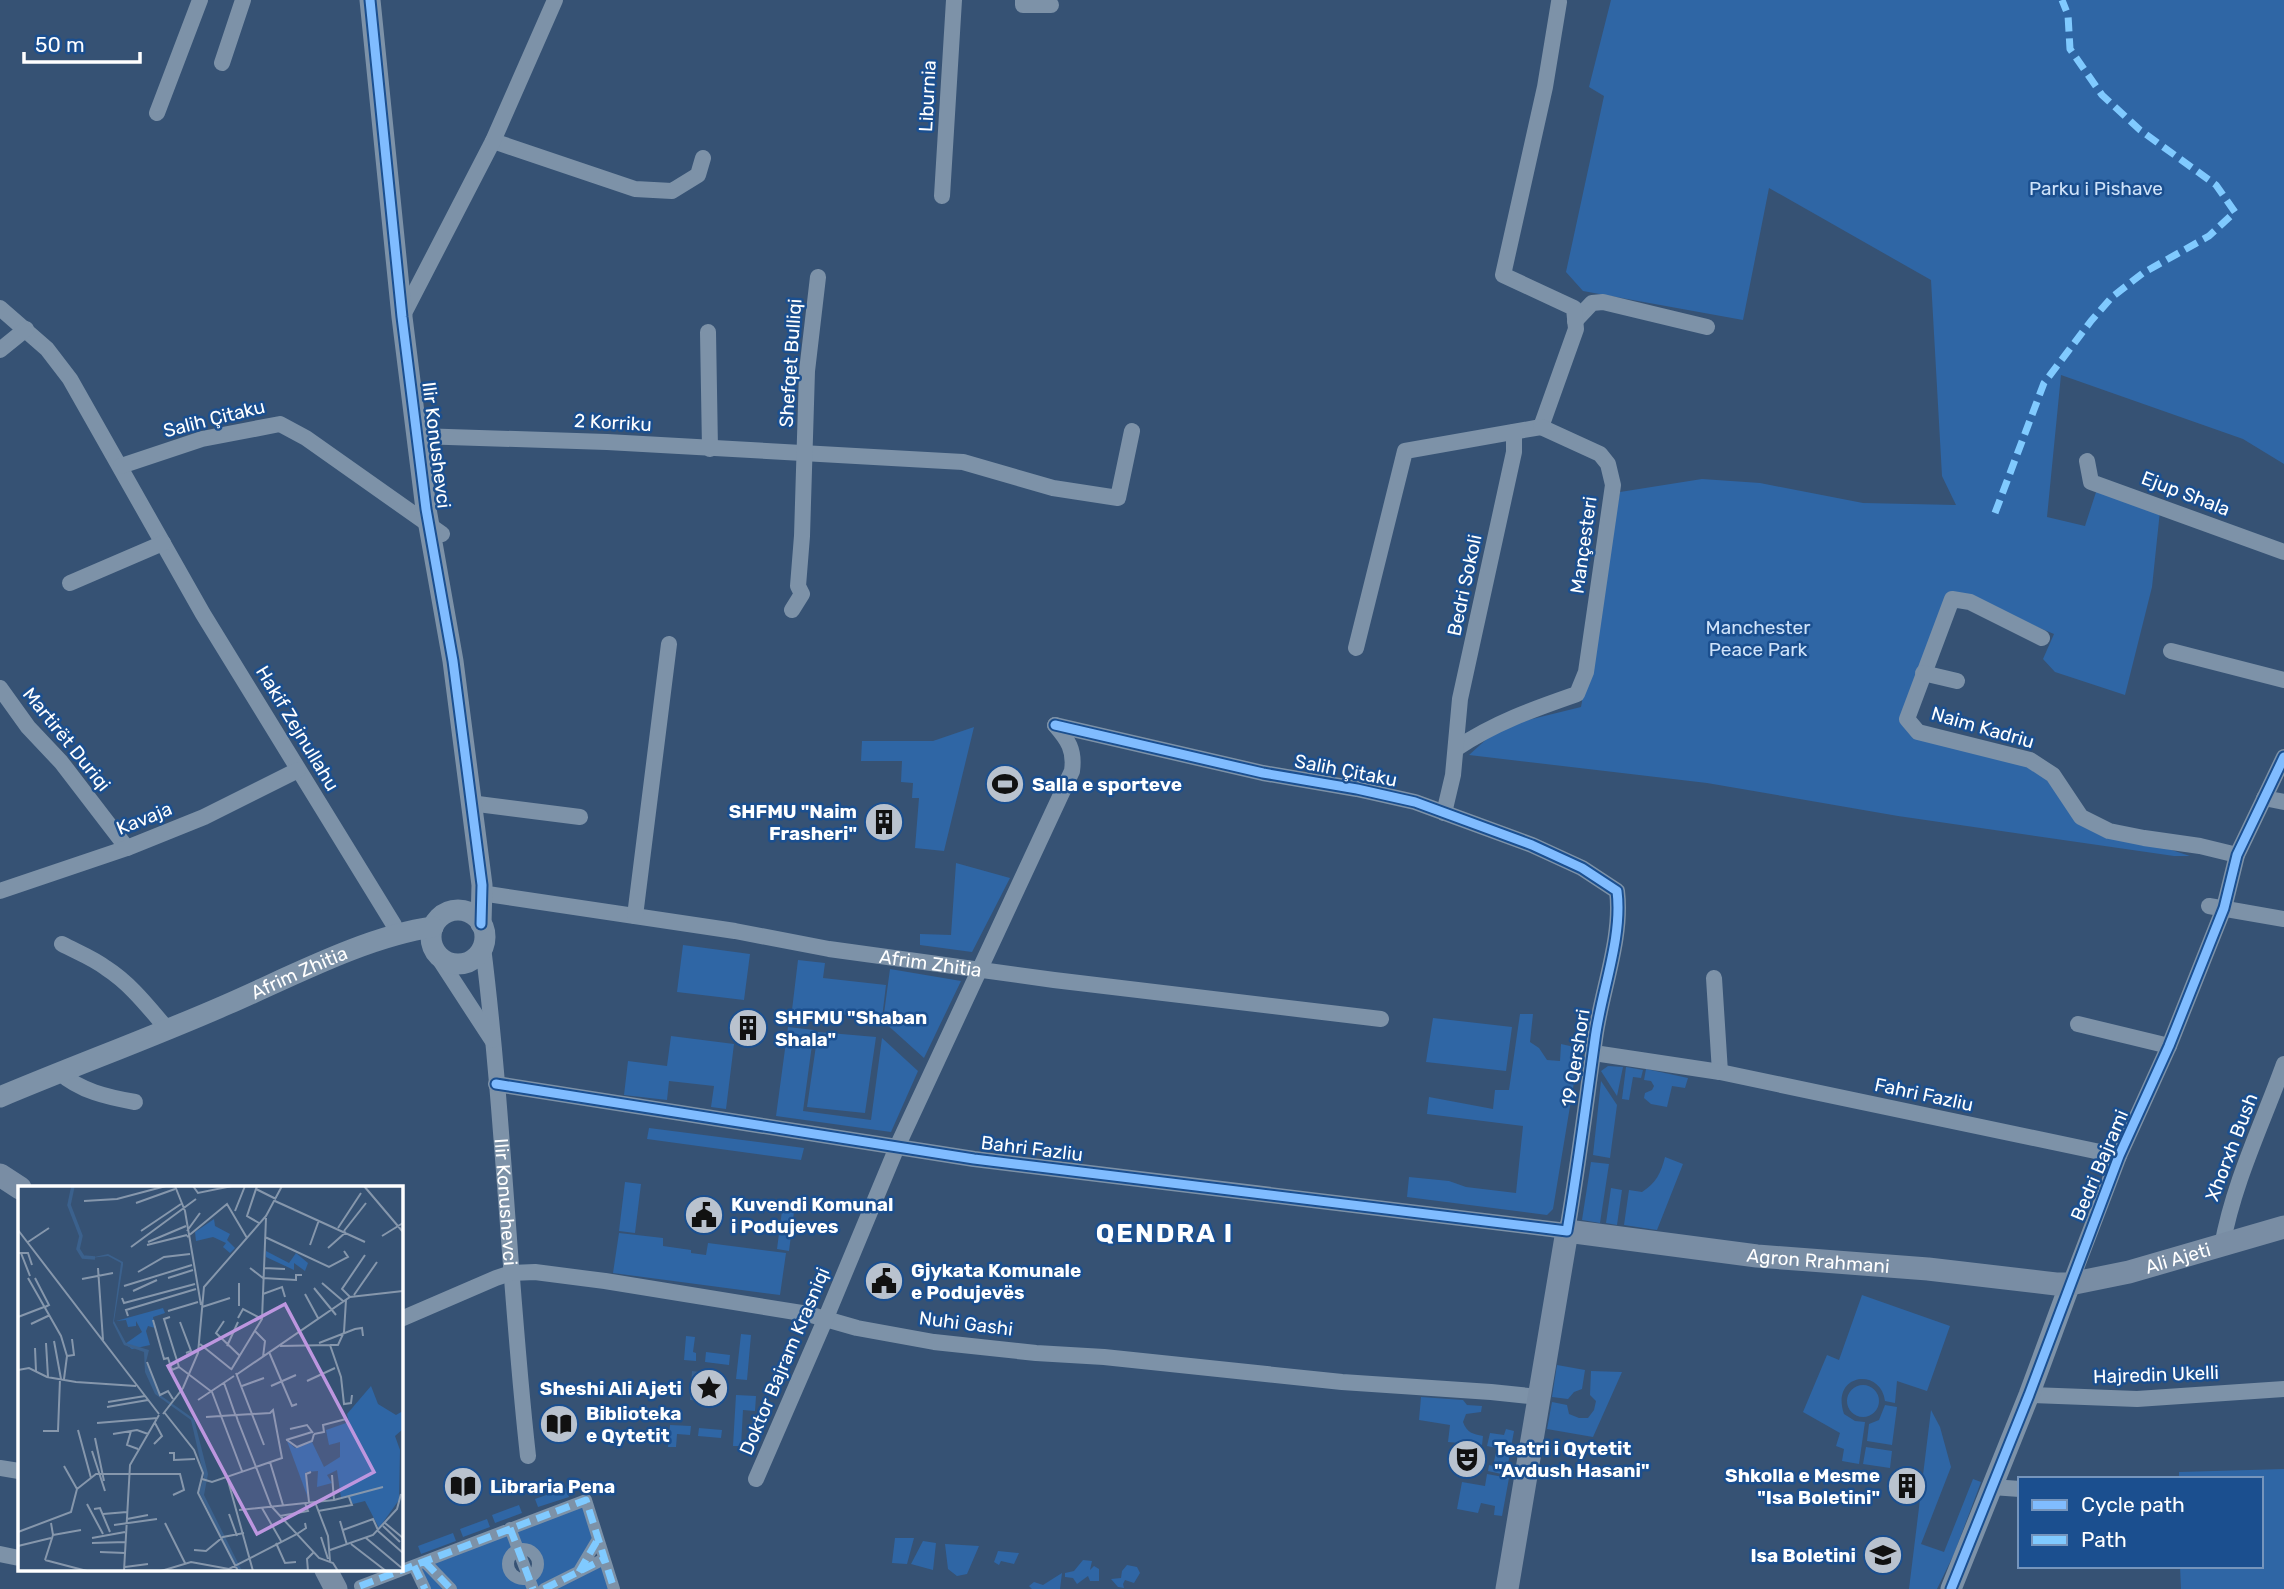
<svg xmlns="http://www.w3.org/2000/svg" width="2284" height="1589" viewBox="0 0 2284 1589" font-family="Rubik,sans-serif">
	<rect width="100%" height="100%" fill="#365274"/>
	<path fill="#2f66a5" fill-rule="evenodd" d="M1611 0H2284V464L2243 439 2061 375 2047 517 2085 526 2097 489 2160 511 2152 587 2125 695 2055 672 2043 659 2054 634 1952 591 1903 719 2029 765 2045 775 2076 819 2190 856H2174L1898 816 1707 783 1469 755 1500 727 1581 707 1620 492 1702 479 1760 483 1863 503 1956 505 1942 476 1931 280 1769 188 1743 320 1583 291 1566 272 1604 96 1589 87Z
		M974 727 944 851 915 848 919 798H912L913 783 901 782 902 761H861L862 741H933Z
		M956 863 1010 878 972 952 920 945V934L951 935Z
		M683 945 750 954 744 1000 677 992Z
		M798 960 825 963 823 978 886 985 882 1018 792 1010Z
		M890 969 961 981 924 1058 883 1021Z
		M1520 1014H1533L1530 1042 1539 1048 1547 1060 1560 1061 1561 1044 1570 1046 1579 1052 1553 1209 1547 1215 1407 1197 1409 1177 1449 1181 1466 1187 1516 1193 1523 1126 1427 1114 1429 1097 1493 1109 1495 1090H1509Z
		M1433 1018 1512 1027 1506 1071 1426 1062Z
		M788 1027 814 1030 803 1111 871 1120 882 1038 918 1071 891 1132 776 1116Z
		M818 1032 876 1037 865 1113 807 1107Z
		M671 1036 734 1044 726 1109 711 1107 714 1086 669 1081 667 1100 624 1095 628 1061 667 1066Z
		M1608 1066 1623 1067 1617 1096 1601 1071Z
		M1626 1067 1643 1070 1641 1078 1633 1077 1629 1100 1622 1099Z
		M1646 1069 1688 1078 1685 1088 1672 1086 1667 1107 1651 1104 1644 1098 1645 1093 1652 1090 1654 1086 1651 1081 1644 1080Z
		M1601 1081 1617 1105 1610 1158 1593 1155Z
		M649 1128 804 1148 801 1160 647 1139Z
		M1665 1157 1683 1164 1657 1230 1624 1225 1629 1190 1642 1192C1656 1183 1661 1173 1665 1157Z
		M1591 1162 1609 1164 1600 1223 1582 1220Z
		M625 1182 641 1184 635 1233 619 1231Z
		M1611 1188 1622 1190 1617 1225 1606 1223Z
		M783 1203 795 1204 789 1251 777 1249Z
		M619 1233 663 1238V1246L691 1250V1253L706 1255 708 1243 786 1253 780 1295 613 1273Z
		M1862 1295 1950 1326 1927 1391 1897 1381 1895 1403 1885 1401C1881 1367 1830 1373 1844 1414L1855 1421 1865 1422 1859 1464 1842 1461 1844 1449 1836 1446 1840 1433 1803 1412 1827 1355 1839 1360Z
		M741 1334 751 1335 747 1380 736 1379Z
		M686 1336 695 1337 693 1352 696 1353V1361L684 1360Z
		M706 1352 730 1355 729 1365 705 1362Z
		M1557 1365 1585 1370 1582 1389 1574 1392 1568 1399 1552 1397Z
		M1591 1371 1622 1372 1593 1437 1547 1429 1552 1402 1567 1405 1569 1414 1579 1418H1588L1594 1410 1596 1401 1590 1395Z
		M1847 1401a16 16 0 1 1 32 0a16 16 0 1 1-32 0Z
		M736 1395 756 1396 755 1411 743 1410 741 1446H733Z
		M1421 1397 1463 1400 1467 1405 1482 1406 1481 1412 1466 1414 1463 1422C1467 1433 1473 1434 1483 1436L1482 1445 1448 1442 1450 1425 1419 1420Z
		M1885 1405 1897 1407 1892 1445 1867 1441 1869 1424 1879 1420Z
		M1931 1410 1940 1427 1951 1467 1921 1544 1944 1552 1973 1479 1981 1482 1954 1554 1937 1589H1909Z
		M670 1425 691 1426 690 1435 677 1434 676 1447H668Z
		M699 1428 722 1430 721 1438 698 1436Z
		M1506 1429 1514 1431 1506 1475 1488 1471 1489 1465 1493 1466 1497 1448 1487 1446 1490 1433 1504 1435Z
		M1866 1447 1892 1451 1890 1468 1863 1464Z
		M2284 1469V1589H2181L2180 1566H2261V1479H2179V1472Z
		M1487 1474 1509 1478 1502 1516 1494 1515 1495 1506 1481 1503 1478 1513 1457 1509 1462 1482 1485 1486Z
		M566 1488 569 1497 538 1507 535 1499Z
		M586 1500 598 1539 579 1571 606 1565 614 1589H425L414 1566ZM525 1549C537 1553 541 1562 536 1573L522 1580 513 1576 507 1563 515 1551Z
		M519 1505 522 1513 495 1523 492 1515Z
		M487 1519 490 1527 463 1537 460 1529Z
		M453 1533 456 1541 421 1554 418 1546Z
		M895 1538H914L907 1564 892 1563Z
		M923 1541 936 1543 933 1570 911 1564Z
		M945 1544 979 1546 967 1574 957 1576 948 1569Z
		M998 1551 1019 1553 1014 1564 1001 1561 999 1565 994 1562Z
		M1083 1560 1092 1561 1090 1570 1094 1566 1099 1569V1581H1090L1088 1576 1077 1584 1073 1578 1065 1577V1573L1074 1571Z
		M1127 1565 1137 1567 1140 1573 1134 1583 1125 1580 1123 1584 1124 1588 1118 1587 1111 1579 1121 1578 1122 1571Z
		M1062 1573 1060 1589H1032L1029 1586 1034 1582 1043 1585Z"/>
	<path fill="#3b618d" d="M692 1371 709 1373 706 1401 690 1400Z"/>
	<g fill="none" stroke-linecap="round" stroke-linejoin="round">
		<path stroke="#7d92a8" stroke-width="12" d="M510 1528 533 1589
			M508 1564a15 15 0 1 1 30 0a15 15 0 1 1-30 0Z
			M425 1562 451 1589
			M414 1566 425 1589
			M579 1571 598 1539
			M360 1586 586 1500 614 1589
			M544 1589 604 1559"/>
		<g stroke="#7d92a8" stroke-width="16">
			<path d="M1023 0V5H1051"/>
			<path d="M222 63 243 0"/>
			<path d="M157 113 200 0"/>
			<path d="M493 141 635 189 672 191 698 175 703 158"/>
			<path d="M942 196 954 0"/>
			<path d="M0 308 47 349 70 379 203 614 394 925 395 935"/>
			<path d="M402 317 493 141 555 0"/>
			<path d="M1575 321 1592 303 1603 302 1707 327"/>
			<path d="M708 332 710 449"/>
			<path d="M0 350 26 329"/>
			<path d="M1541 427 1576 329 1574 308 1503 275 1545 87 1559 2"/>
			<path d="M418 436 607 442 963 462 1053 488 1118 498 1132 431"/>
			<path d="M2087 461 2091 482 2284 552"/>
			<path d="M121 466 202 439 280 424 306 438 442 534"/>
			<path d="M70 583 163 543"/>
			<path d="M792 610 802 594 798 586 802 536 807 371 818 277"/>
			<path d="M2042 638 1970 602 1952 599 1907 719 1918 732 2030 760 2053 775 2081 817 2109 831 2144 838 2200 846 2237 855"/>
			<path d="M1356 648 1405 451 1541 427"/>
			<path d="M2171 651 2284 680"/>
			<path d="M1923 673 1957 681"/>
			<path d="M0 688 28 727 61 762 127 848"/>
			<path d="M1457 748C1496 722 1534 709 1577 694L1586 672 1613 485 1608 464 1600 454 1541 427"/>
			<path d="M2264 798 2284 802"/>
			<path d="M470 803 580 817"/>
			<path d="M1444 813 1453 775 1460 699 1514 452V432"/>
			<path d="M0 891 127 848 204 817 298 770"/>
			<path id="s1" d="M481 893 735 931 829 949 1054 980 1381 1019"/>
			<path d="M2209 906 2284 919"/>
			<path d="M635 916 669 644"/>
			<path d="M62 944C77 952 93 958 106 968 131 984 149 1008 168 1030"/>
			<path id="s2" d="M483 947C504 1116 509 1287 528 1456"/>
			<path d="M436 954 492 1040"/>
			<path d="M1714 978 1720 1072"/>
			<path d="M2078 1024 2169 1046"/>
			<path d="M1594 1053 1720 1072 2119 1156"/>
			<path d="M59 1072C80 1091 107 1097 135 1102"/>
			<path d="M496 1084 974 1159 1567 1231C1578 1168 1586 1103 1595 1039 1601 992 1623 938 1617 891L1582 868 1532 845 1415 802 1357 789 1263 773 1055 725"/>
			<path d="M2222 1246C2234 1181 2262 1125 2284 1064"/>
			<path d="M2070 1284 2119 1156 2169 1046 2224 908 2237 855 2284 757"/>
			<path d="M401 1319 496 1278 511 1273 535 1272 605 1281 808 1314 857 1328 934 1342 1036 1353 1104 1357 1342 1382 1491 1392 1539 1397"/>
			<path d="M2029 1395 2137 1399 2284 1389"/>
			<path d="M0 1468 19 1471"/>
			<path d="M756 1479 825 1320 897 1147 1072 771C1075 750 1068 740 1055 725"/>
			<path d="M1992 1487 2020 1489"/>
			<path d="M0 1554 19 1558"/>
		</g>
		<g stroke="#7d92a8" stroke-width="21">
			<path d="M370 0 402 317 426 509 453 661 482 885 481 924"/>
			<circle cx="458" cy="937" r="27"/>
			<path id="s3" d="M0 1097C76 1065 153 1037 228 1004 290 977 367 936 433 927"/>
			<path d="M1951 1589 2029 1395 2070 1284"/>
		</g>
		<g stroke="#798da4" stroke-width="23">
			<path d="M0 1175 20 1188"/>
			<path d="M326 1570 336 1589"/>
			<path id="s4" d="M1507 1589 1567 1231 1757 1256 1928 1269 2056 1284H2070L2129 1272 2284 1227"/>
		</g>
		<path stroke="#80caff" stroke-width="7" stroke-dasharray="14 7" stroke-linecap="butt" d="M1995 513 2044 383 2091 321 2112 297 2143 273 2209 236 2235 212 2216 185 2140 130 2102 95 2070 49 2068 15 2062 0
			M510 1528 533 1589
			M425 1562 451 1589
			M414 1566 425 1589
			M579 1572 598 1539
			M360 1586 586 1500 614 1589
			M544 1589 604 1559"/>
		<g stroke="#1b4f8f" stroke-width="13">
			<path id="cycleway" d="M370 0 402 317 426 509 453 661 482 885 481 924
				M496 1084 974 1159 1567 1231C1578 1168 1586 1103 1595 1039 1601 992 1623 938 1617 891L1582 868 1532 845 1415 802 1357 789 1263 773 1055 725
				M1951 1589 2029 1395 2119 1156 2169 1046 2224 908 2237 855 2284 757"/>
		</g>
		<use href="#cycleway" stroke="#80bcff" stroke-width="9"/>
	</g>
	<defs>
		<g id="stadium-disc" transform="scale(2.0125)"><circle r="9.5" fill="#b9c2ce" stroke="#1b4f8f"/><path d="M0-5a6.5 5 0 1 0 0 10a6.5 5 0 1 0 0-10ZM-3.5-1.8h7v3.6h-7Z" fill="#111"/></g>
		<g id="building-disc" transform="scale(2.0125)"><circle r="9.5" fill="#b9c2ce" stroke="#1b4f8f"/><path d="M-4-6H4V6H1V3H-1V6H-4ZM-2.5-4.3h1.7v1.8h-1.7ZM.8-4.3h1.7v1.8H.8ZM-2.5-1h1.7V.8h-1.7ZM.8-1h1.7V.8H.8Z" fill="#111"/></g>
		<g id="civic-disc" transform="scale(2.0125)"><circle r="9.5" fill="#b9c2ce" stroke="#1b4f8f"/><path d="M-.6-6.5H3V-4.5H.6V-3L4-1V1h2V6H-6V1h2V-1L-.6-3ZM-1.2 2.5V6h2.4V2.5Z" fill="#111"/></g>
		<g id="sight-disc" transform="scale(2.0125)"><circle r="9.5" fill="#b9c2ce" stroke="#1b4f8f"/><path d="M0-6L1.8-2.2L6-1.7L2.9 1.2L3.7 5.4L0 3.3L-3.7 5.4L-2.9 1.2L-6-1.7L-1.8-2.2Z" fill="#111"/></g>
		<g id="library-disc" transform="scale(2.0125)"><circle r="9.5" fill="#b9c2ce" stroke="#1b4f8f"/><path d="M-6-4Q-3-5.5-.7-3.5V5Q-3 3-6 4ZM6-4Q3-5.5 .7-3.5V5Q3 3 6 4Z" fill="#111"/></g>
		<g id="theatre-disc" transform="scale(2.0125)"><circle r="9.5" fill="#b9c2ce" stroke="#1b4f8f"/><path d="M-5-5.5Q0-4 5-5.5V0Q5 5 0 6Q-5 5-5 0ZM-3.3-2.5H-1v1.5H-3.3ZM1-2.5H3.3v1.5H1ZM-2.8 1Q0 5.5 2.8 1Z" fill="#111"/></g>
		<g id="school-disc" transform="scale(2.0125)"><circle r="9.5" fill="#b9c2ce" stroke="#1b4f8f"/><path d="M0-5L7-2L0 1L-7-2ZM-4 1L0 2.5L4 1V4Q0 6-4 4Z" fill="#111"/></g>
	</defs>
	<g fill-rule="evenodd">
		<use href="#stadium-disc" x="1005" y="784"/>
		<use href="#building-disc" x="884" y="822"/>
		<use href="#building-disc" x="748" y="1028"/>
		<use href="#civic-disc" x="704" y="1215"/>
		<use href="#civic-disc" x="884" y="1281"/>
		<use href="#sight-disc" x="709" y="1388"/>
		<use href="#library-disc" x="559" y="1424"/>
		<use href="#theatre-disc" x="1467" y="1459"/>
		<use href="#library-disc" x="463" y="1486"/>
		<use href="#building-disc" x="1907" y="1486"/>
		<use href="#school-disc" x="1883" y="1555"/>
	</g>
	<g text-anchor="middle" stroke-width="5" stroke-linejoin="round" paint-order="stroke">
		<g font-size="19" fill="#fff" stroke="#1b4f8f">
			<text transform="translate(927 96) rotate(-87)" y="7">Liburnia</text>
			<text transform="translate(790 363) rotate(-86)" y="7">Shefqet Bulliqi</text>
			<text transform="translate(214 418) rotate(-14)" y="7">Salih Çitaku</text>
			<text transform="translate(613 422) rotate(3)" y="7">2 Korriku</text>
			<text transform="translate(437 445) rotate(83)" y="7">Ilir Konushevci</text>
			<text transform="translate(2186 493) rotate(21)" y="7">Ejup Shala</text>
			<text transform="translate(1583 545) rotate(-82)" y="7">Mançesteri</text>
			<text transform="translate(1464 585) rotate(-78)" y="7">Bedri Sokoli</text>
			<text transform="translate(1983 727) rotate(16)" y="7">Naim Kadriu</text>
			<text transform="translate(298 728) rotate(59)" y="7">Hakif Zejnullahu</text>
			<text transform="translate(67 739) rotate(51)" y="7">Martirët Duriqi</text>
			<text transform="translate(1346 770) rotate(11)" y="7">Salih Çitaku</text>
			<text transform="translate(144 818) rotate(-22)" y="7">Kavaja</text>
			<text dy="7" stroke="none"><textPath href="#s1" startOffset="455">Afrim Zhitia</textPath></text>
			<text dy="7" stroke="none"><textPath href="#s3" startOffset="324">Afrim Zhitia</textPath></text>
			<text transform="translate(1575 1058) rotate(-81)" y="7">19 Qershori</text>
			<text transform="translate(1924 1094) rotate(12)" y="7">Fahri Fazliu</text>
			<text transform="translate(2231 1147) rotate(-69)" y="7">Xhorxh Bush</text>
			<text transform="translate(1032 1148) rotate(7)" y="7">Bahri Fazliu</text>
			<text transform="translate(2099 1165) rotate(-67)" y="7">Bedri Bajrami</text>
			<text dy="7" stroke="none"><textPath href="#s2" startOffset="256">Ilir Konushevci</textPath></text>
			<text dy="7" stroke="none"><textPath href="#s4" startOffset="980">Ali Ajeti</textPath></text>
			<text dy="7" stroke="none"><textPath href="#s4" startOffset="616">Agron Rrahmani</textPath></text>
			<text transform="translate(966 1323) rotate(7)" y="7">Nuhi Gashi</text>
			<text transform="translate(784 1361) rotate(-67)" y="7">Doktor Bajram Krasniqi</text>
			<text transform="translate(2156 1374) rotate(-2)" y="7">Hajredin Ukelli</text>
		</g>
		<g font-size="19" fill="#cfe3fa" stroke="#1b4f8f">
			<text x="2096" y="195">Parku i Pishave</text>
			<text x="1758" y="634">Manchester<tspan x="1758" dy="22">Peace Park</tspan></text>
		</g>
		<g font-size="19" font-weight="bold" fill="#fff" stroke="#1b4f8f" text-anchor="start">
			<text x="1032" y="791">Salla e sporteve</text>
			<text x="857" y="818" text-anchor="end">SHFMU "Naim<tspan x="857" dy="22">Frasheri"</tspan></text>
			<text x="775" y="1024">SHFMU "Shaban<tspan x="775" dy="22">Shala"</tspan></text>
			<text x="731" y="1211">Kuvendi Komunal<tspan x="731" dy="22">i Podujeves</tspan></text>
			<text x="911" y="1277">Gjykata Komunale<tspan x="911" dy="22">e Podujevës</tspan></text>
			<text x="682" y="1395" text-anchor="end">Sheshi Ali Ajeti</text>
			<text x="586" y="1420">Biblioteka<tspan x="586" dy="22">e Qytetit</tspan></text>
			<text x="1494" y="1455">Teatri i Qytetit<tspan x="1494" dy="22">"Avdush Hasani"</tspan></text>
			<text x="1880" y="1482" text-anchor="end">Shkolla e Mesme<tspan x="1880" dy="22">"Isa Boletini"</tspan></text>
			<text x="490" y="1493">Libraria Pena</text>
			<text x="1856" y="1562" text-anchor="end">Isa Boletini</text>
		</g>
		<g font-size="26" font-weight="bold" letter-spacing="2" fill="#fff" stroke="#1b4f8f">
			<text x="1165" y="1242">QENDRA I</text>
		</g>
	</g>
	<g transform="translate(18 1186)">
		<rect width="385" height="385" fill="#365274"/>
		<path d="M196 33 197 40 212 48 209 54 217 62 212 67 205 61 208 57 195 51 178 55 177 46ZM248 65 271 77 278 67 290 77 287 85 276 77V84L248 71ZM145 122 147 127 135 131 137 142 130 140 128 145 132 159 114 163 107 158 124 146 118 135V140L110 141 108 134 98 135ZM353 200 360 218 378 229 385 225V243L377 250 382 264 381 314 361 342 347 315 335 318 331 311 323 312 319 284 309 289 314 297 299 301 300 285 288 286 290 312 269 255 277 262 294 256 306 281 322 271V256L311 259 308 244 331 236 329 228Z" fill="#2f66a5"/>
		<path d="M90 68 105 76V79L96 135 108 157 131 164 128 176 142 209 176 233 190 288 186 309 224 385H220L181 306 186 291 173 234 137 208 127 186 126 166 106 159 95 137 103 77 90 70 72 72Z" fill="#3b618d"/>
		<path fill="none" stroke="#3b618d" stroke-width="3.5" d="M55 0 51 19 63 50 60 63 65 71 77 72"/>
		<path fill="none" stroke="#8697ac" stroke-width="2" d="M157 0 167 25 183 119M175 0 180 7 214 0M239 0 229 30 241 37M346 0 385 46M238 3 258 13M66 15 99 13 148 0M257 15 347 56M118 17 157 3M217 25 227 0M320 42 343 7M0 44 141 228M123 45 163 18M169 45 182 27M326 45 348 17M364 50 385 37M169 51 209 18 229 52M247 51 311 81 330 71 326 65M10 56 31 42M130 56 168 40M129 59 169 49M292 59 301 34M113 61 178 13M310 62 328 46M1 67H10L14 79M3 67 12 90M80 82 85 154M232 82 245 92 278 94V89H284M246 82 267 83M120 86 146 71 172 68M10 92 43 150 49 170 46 193M17 92 31 119 27 121M150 92 175 84M64 93 95 87M221 97V120M304 97 325 115M106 100 174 79M296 102 318 129M115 105 139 94M245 108 264 101 267 111M287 108 300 132M336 109 359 76M332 111 324 103 347 69M104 112 106 117 177 98M184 121 212 112M150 125 180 116M110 130 108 124 178 103M0 131 26 121M152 131 146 133 161 181 194 206 224 285M220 132 225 123 244 133M135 134 146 173 150 172 154 184 161 181M206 135 198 147 222 170M162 136 173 165 168 167M13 138 32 129M237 145 247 155 245 171M36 155 43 193M28 157 30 191M301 157 337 143 344 142 345 150M182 158 213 183M312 159H320L326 146 328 114M209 160 220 136M262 160 312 159 323 191 326 218 333 217 334 209M17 162 18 185M251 166 274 220 279 218M49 170 56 169 54 153M129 176 142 209 150 205 155 213M0 184 11 182 29 191 58 196 118 200M213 184 244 133 248 32M218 187 246 259M218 189 332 111 385 105M289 195 317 182M224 200 246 192M253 200 278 189M180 214 216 190M90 216 127 210M89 221 130 214M146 226 176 264 185 287 180 307 220 385M145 228 165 202 180 167 186 101 248 30 264 0M188 231 218 229 252 227 255 224 264 272 238 281 220 235 218 229 217 228 210 208 206 197M79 237 140 232M272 243 289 239 295 247M60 244 73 292M25 245H40L42 193M113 245 109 259 120 263M95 248 119 244 130 248M296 248 306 246 305 239 328 233M77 252 86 295M268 254 294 246M269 254 279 261 294 255 296 248M136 258 144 250 137 237M74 265 87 305M151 267H156V274L177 273M252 276 265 319M46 280 59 303M314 289 316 314M209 291 235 385M184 293 194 296 238 281 253 320 301 372 315 377 320 385M291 316 288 288 293 286M297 316 310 350 312 375M69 318 85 348M244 322 263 355M76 323 82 322 92 346M221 324 316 314 365 301M300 325 334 319 331 311M85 328 109 326M211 328 219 350M262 330 290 325 287 317M109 333 130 329M322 335 329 359M147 337 167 377M367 337 385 352M96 339 139 333M365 340 382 356M325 344 355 333 360 344M360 345 385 367M0 346 53 326 59 303 78 288H162L166 304 155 309M35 349 63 344M303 351 310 373M74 352 107 346M348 352 385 383M74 357 108 356M258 357 267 377 278 376M333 358 368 385M0 360 33 352M176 364 188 365 205 351 226 347M312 364 355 349 379 323 383 308M82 366 107 367M27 374 69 385M27 374 35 349 33 337M107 381 130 378M106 385 112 279 141 229M143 385 173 376 211 383 279 348 288 342 287 337M290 385 289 373 296 366"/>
		<path fill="#bd96df" fill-opacity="0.15" stroke="#bd96df" stroke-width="3.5" d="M267 118 356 286 239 348 150 180Z"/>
		<rect width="385" height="385" fill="none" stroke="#fff" stroke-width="3.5"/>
	</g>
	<rect x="2018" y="1477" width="245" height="91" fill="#1b4f8f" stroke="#7695bc" stroke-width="2"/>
	<rect x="2032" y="1500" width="35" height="10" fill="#80bcff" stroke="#7695bc" stroke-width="2"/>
	<text x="2081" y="1512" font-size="21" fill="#ffffff">Cycle path</text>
	<rect x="2032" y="1535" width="35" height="10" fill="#80caff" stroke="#7695bc" stroke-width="2"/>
	<text x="2081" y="1547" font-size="21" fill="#ffffff">Path</text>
	<path d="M24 52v10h116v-10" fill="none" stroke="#ffffff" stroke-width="3.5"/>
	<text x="35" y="52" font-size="21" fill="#ffffff" stroke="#1b4f8f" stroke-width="5" paint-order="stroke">50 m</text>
</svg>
